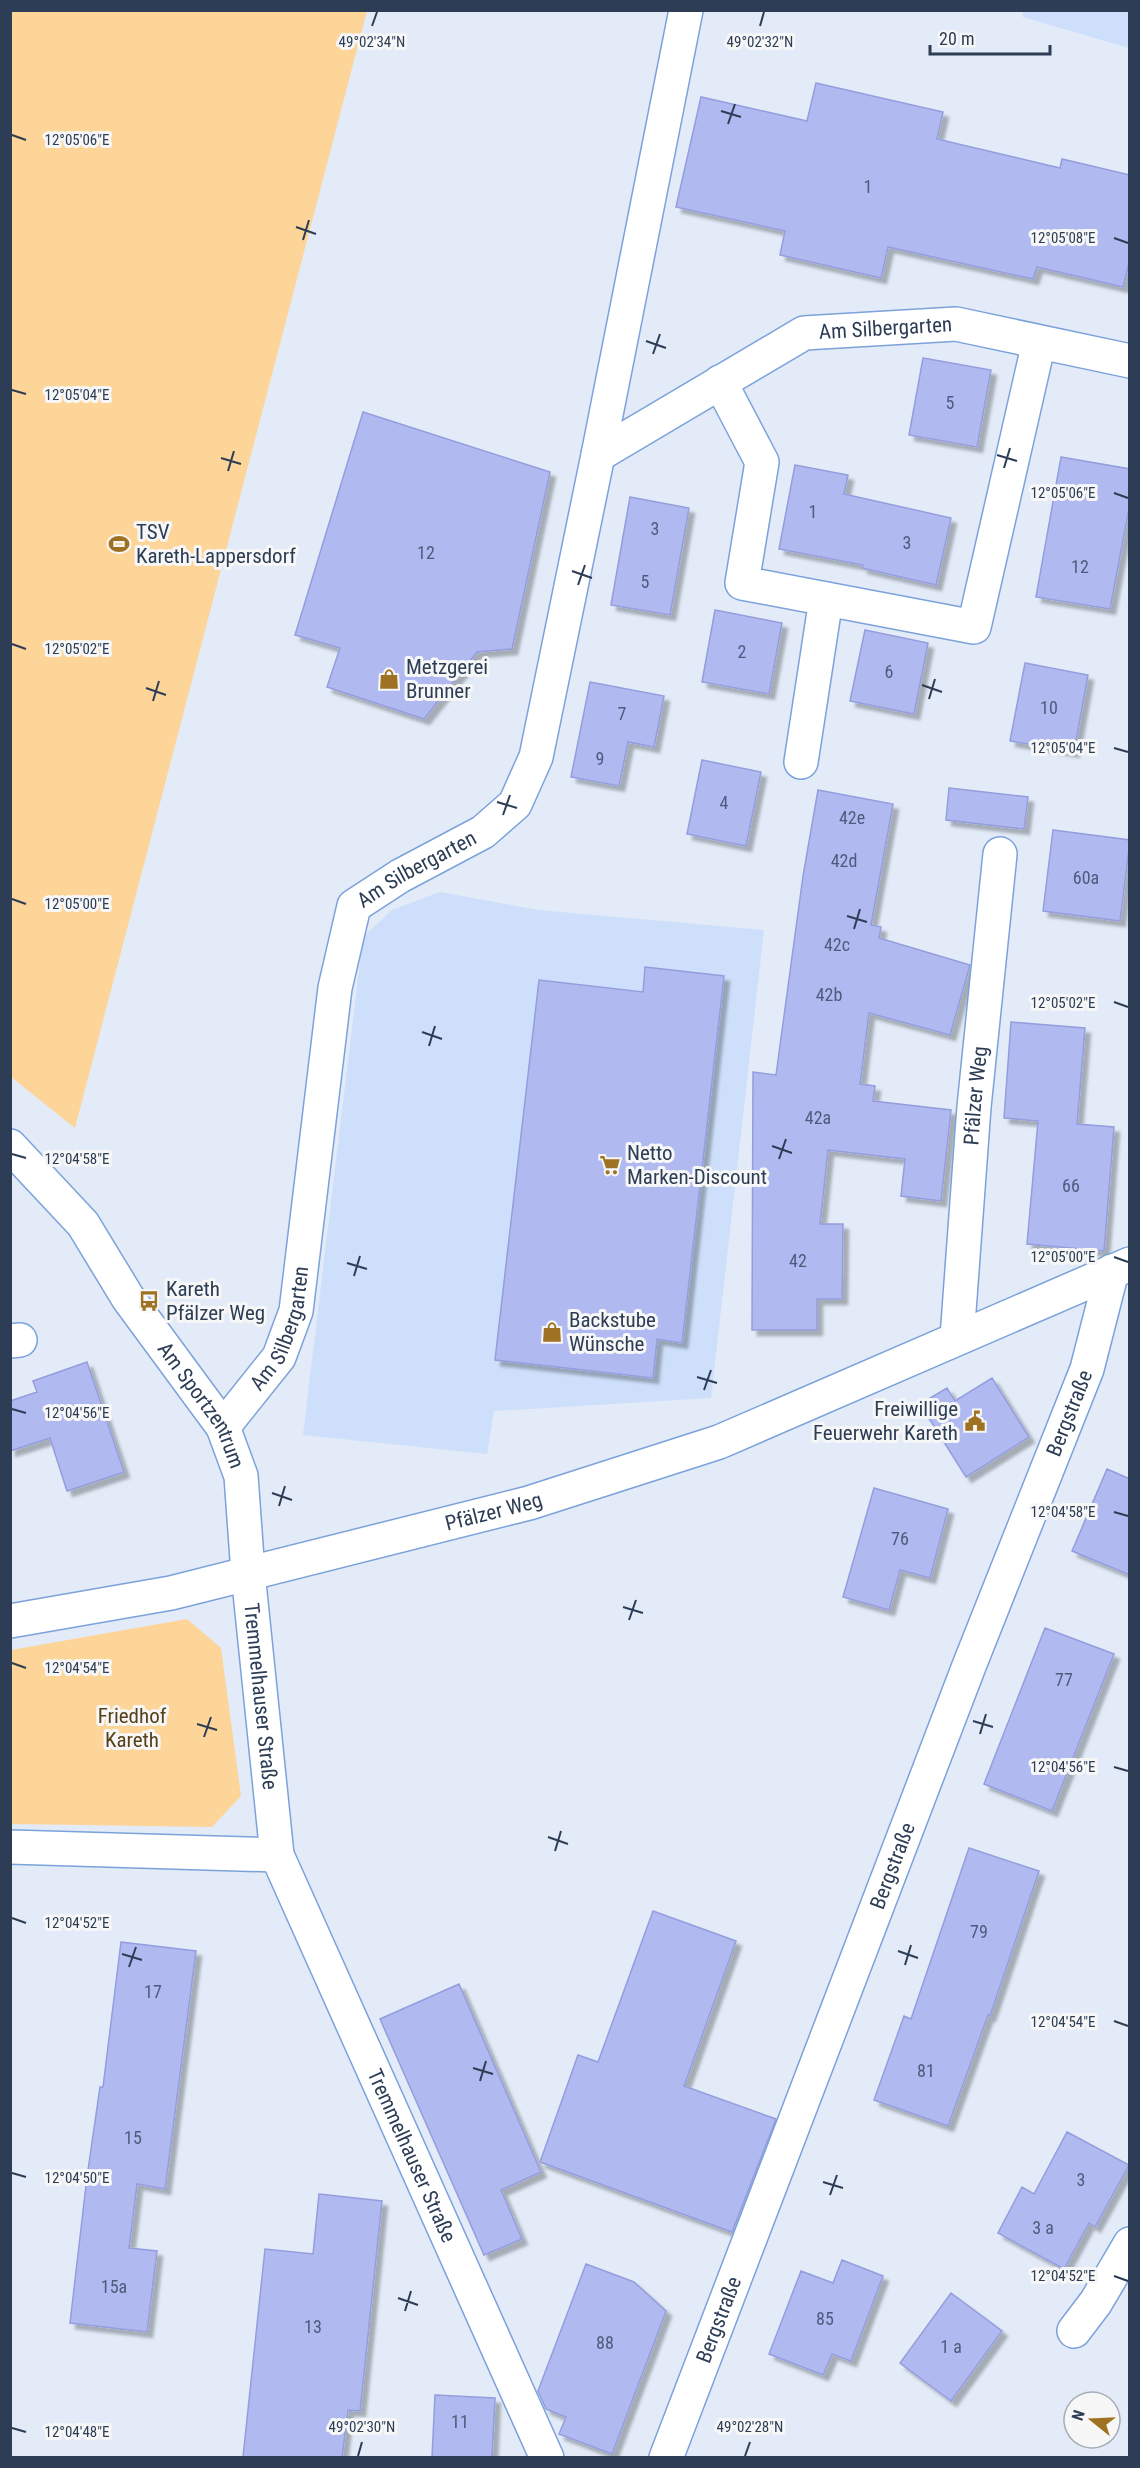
<svg xmlns="http://www.w3.org/2000/svg" width="1140" height="2468" viewBox="0 0 1140 2468" font-family="'Roboto Condensed',sans-serif">
	<defs>
		<filter id="shadow"><feDropShadow dx="5.5" dy="5.5" stdDeviation="1.5" flood-color="#0004"/></filter>
	</defs>
	<rect width="100%" height="100%" fill="#e2ebf7"/>
	<path fill="#cddffa" d="M1022 11H1129V48L1023 17Z
		M440 892 538 910 764 930 711 1398 494 1411 487 1454 303 1435 363 937 392 910Z"/>
	<path fill="#fdd599" d="M10 11H367L75 1128 11 1077Z
		M187 1619 221 1648 241 1796 212 1827 11 1824V1650Z"/>
	<path fill="#b1baf0" stroke="#949ddd" stroke-width="1.5" filter="url(#shadow)" d="M816 83 943 112 937 139 1060 168 1062 159 1130 175V259L1123 287 1037 267 1033 279 888 247 881 278 780 255 785 231 676 207 701 97 807 121Z
		M923 358 991 370 977 447 909 435Z
		M363 412 550 472 512 649 477 652 424 719 327 687 340 648 295 635Z
		M1061 457 1130 469V503L1110 609 1036 597Z
		M795 465 848 475 844 494 951 518 936 585 862 568 863 565 779 549Z
		M630 497 689 508 670 615 611 605Z
		M715 610 782 623 769 694 702 682Z
		M865 630 928 643 914 714 850 701Z
		M1025 663 1088 675 1074 752 1010 741Z
		M590 682 664 696 654 747 628 742 619 786 571 777Z
		M702 760 761 772 746 846 687 834Z
		M949 788 1028 797 1024 829 946 820Z
		M818 790 893 804 871 925 881 927 879 938 970 965 950 1035 869 1013 860 1084 875 1086 873 1101 951 1110 941 1201 901 1196 905 1159 828 1150 820 1224H843L842 1299H817V1330H752L753 1072 776 1075 803 876Z
		M1053 830 1130 840 1120 921 1043 911Z
		M645 967 724 976 682 1343 657 1339 653 1378 495 1360 539 980 643 992Z
		M1011 1022 1085 1028 1077 1124 1114 1127 1104 1251 1027 1244 1038 1121 1004 1118Z
		M87 1362 124 1472 67 1491 50 1438 10 1451V1401L37 1392 33 1381Z
		M992 1378 1029 1437 966 1477 920 1404 947 1388 955 1401Z
		M1107 1469 1130 1479V1575L1072 1551Z
		M874 1488 948 1509 930 1578 900 1570 889 1610 843 1597Z
		M1045 1628 1114 1654 1052 1811 984 1784Z
		M969 1848 1039 1871 990 2016 988 2015 948 2126 874 2100 904 2016 911 2019Z
		M653 1911 736 1941 684 2086 776 2119 732 2232 540 2162 578 2055 598 2062Z
		M121 1942 196 1951 165 2189 137 2184 129 2248 157 2251 147 2332 70 2323 87 2177 100 2087H103Z
		M459 1984 541 2172 501 2190 522 2239 484 2255 380 2019Z
		M1067 2132 1129 2165 1095 2227 1089 2223 1064 2269 998 2233 1022 2187 1034 2194Z
		M319 2194 382 2201 360 2411 348 2410 342 2457H243L265 2249 313 2254Z
		M842 2260 883 2276 851 2361 832 2354 823 2375 769 2354 801 2271 833 2283Z
		M586 2264 634 2282 666 2311 612 2454 559 2434 566 2417 546 2409 538 2391Z
		M951 2293 1002 2331 951 2401 900 2363Z
		M435 2395 495 2398 492 2457H432Z"/>
	<g fill="none" stroke-linecap="round" stroke-linejoin="round">
		<g stroke="#7ba2da" stroke-width="36">
			<g id="minor">
				<path d="M720 382 762 462 742 583 974 627 1039 342"/>
				<path id="s1" d="M598 455 804 333 956 324 1130 361"/>
				<path d="M801 762 826 599"/>
				<path id="s2" d="M10 1146 83 1224 128 1298 223 1427 241 1476 248 1573 277 1855 547 2458"/>
				<path id="s3" d="M957 1338 974 1107 1000 854"/>
				<path d="M10 1341 20 1340"/>
				<path id="s4" d="M223 1427 279 1357 296 1311 335 988 354 906 400 876 483 832 515 804 536 757 598 455 686 10"/>
				<path d="M10 1847 277 1855"/>
				<path d="M1074 2331 1096 2302 1130 2244"/>
				<path id="s5" d="M666 2458 969 1666 1087 1369 1112 1271"/>
			</g>
		</g>
		<g stroke="#7ba2da" stroke-width="36">
			<g id="tertiary">
				<path id="s6" d="M10 1621 171 1593 529 1503 719 1442 1130 1264"/>
			</g>
		</g>
		<use href="#minor" stroke="#fff" stroke-width="33"/>
		<use href="#tertiary" stroke="#fff" stroke-width="33"/>
	</g>
	<path fill="none" stroke="#2c3d55" stroke-width="2" d="M372 26 377 12M760 26 764 12M721 111 741 117M728 124 735 104M12 135 26 140M296 227 316 234M1114 238 1128 243M303 240 309 220M646 341 666 348M653 354 660 334M12 390 26 394M997 455 1017 461M221 458 241 464M1004 468 1010 448M228 471 234 451M1114 493 1128 498M572 571 592 578M578 585 585 565M12 644 26 649M922 685 942 692M146 688 166 695M929 699 935 679M153 701 159 681M1114 748 1128 752M497 802 517 808M503 815 510 795M12 899 26 904M847 916 867 922M854 929 860 909M1114 1002 1128 1007M422 1032 442 1039M429 1046 435 1026M772 1146 792 1153M12 1154 26 1158M779 1159 786 1139M1114 1257 1128 1262M347 1263 367 1269M354 1276 360 1256M697 1377 717 1383M704 1390 711 1370M12 1409 26 1413M272 1493 292 1500M279 1506 285 1486M1114 1512 1128 1516M623 1607 643 1613M629 1620 636 1600M12 1663 26 1668M973 1721 993 1727M197 1724 217 1730M980 1734 986 1714M204 1737 211 1717M1114 1767 1128 1771M548 1837 568 1844M555 1851 561 1831M12 1918 26 1923M898 1951 918 1958M122 1954 142 1960M905 1965 911 1945M129 1967 136 1947M1114 2021 1128 2026M473 2068 493 2074M480 2081 486 2061M12 2173 26 2177M823 2182 843 2188M830 2195 837 2175M1114 2276 1128 2281M398 2298 418 2305M405 2311 411 2291M12 2428 26 2432M358 2456 362 2442M745 2456 750 2442"/>
	<defs>
		<g id="stadium-bare" transform="scale(1.62)"><path d="M0-5a6.5 5 0 1 0 0 10a6.5 5 0 1 0 0-10ZM-3.5-1.8h7v3.6h-7Z" fill="#9e7222" stroke="#f7f7f7" stroke-width="2.5" paint-order="stroke"/></g>
		<g id="shop-bare" transform="scale(1.62)"><path d="M-5-2.5h2.3a2.7 3.5 0 0 1 5.4 0H5L5.5 6h-11ZM-1.5-2.5h3a1.5 2.3 0 0 0-3 0Z" fill="#9e7222" stroke="#f7f7f7" stroke-width="2.5" paint-order="stroke"/></g>
		<g id="supermarket-bare" transform="scale(1.62)"><path d="M-6-5.5h2.5l.6 2H6L4.5 2H-2.5L-4.4-4H-6ZM-1.5 3.2a1.3 1.3 0 1 0 .1 0ZM3 3.2a1.3 1.3 0 1 0 .1 0Z" fill="#9e7222" stroke="#f7f7f7" stroke-width="2.5" paint-order="stroke"/></g>
		<g id="bus-bare" transform="scale(1.62)"><path d="M-5-6H5V4H4V6H2V4H-2V6H-4V4H-5ZM-3.5-4V0h7V-4ZM-3.5 1.2v1.5H-2V1.2ZM2 1.2v1.5H3.5V1.2Z" fill="#9e7222" stroke="#f7f7f7" stroke-width="2.5" paint-order="stroke"/></g>
		<g id="civic-bare" transform="scale(1.62)"><path d="M-.6-6.5H3V-4.5H.6V-3L4-1V1h2V6H-6V1h2V-1L-.6-3ZM-1.2 2.5V6h2.4V2.5Z" fill="#9e7222" stroke="#f7f7f7" stroke-width="2.5" paint-order="stroke"/></g>
	</defs>
	<g fill-rule="evenodd">
		<use href="#stadium-bare" x="119" y="544"/>
		<use href="#shop-bare" x="389" y="679"/>
		<use href="#supermarket-bare" x="610" y="1165"/>
		<use href="#bus-bare" x="149" y="1301"/>
		<use href="#shop-bare" x="552" y="1332"/>
		<use href="#civic-bare" x="975" y="1421"/>
	</g>
	<g text-anchor="middle" stroke-width="6" stroke-linejoin="round" paint-order="stroke">
		<g font-size="18" fill="#4d5c7c">
			<text x="868" y="193">1</text>
			<text x="950" y="409">5</text>
			<text x="813" y="518">1</text>
			<text x="655" y="535">3</text>
			<text x="907" y="549">3</text>
			<text x="426" y="559">12</text>
			<text x="1080" y="573">12</text>
			<text x="645" y="588">5</text>
			<text x="742" y="658">2</text>
			<text x="889" y="678">6</text>
			<text x="1049" y="714">10</text>
			<text x="622" y="720">7</text>
			<text x="600" y="765">9</text>
			<text x="724" y="809">4</text>
			<text x="852" y="824">42e</text>
			<text x="844" y="867">42d</text>
			<text x="1086" y="884">60a</text>
			<text x="837" y="951">42c</text>
			<text x="829" y="1001">42b</text>
			<text x="818" y="1124">42a</text>
			<text x="1071" y="1192">66</text>
			<text x="798" y="1267">42</text>
			<text x="900" y="1545">76</text>
			<text x="1064" y="1686">77</text>
			<text x="979" y="1938">79</text>
			<text x="153" y="1998">17</text>
			<text x="926" y="2077">81</text>
			<text x="133" y="2144">15</text>
			<text x="1081" y="2186">3</text>
			<text x="1043" y="2234">3 a</text>
			<text x="114" y="2293">15a</text>
			<text x="825" y="2325">85</text>
			<text x="313" y="2333">13</text>
			<text x="605" y="2349">88</text>
			<text x="951" y="2353">1 a</text>
			<text x="460" y="2428">11</text>
		</g>
		<g font-size="21" fill="#2c3d55" stroke="#f7f7f7">
			<text dy="7" stroke="none"><textPath href="#s1" startOffset="321">Am Silbergarten</textPath></text>
			<text dy="7" stroke="none"><textPath href="#s4" startOffset="621">Am Silbergarten</textPath></text>
			<text dy="7" stroke="none"><textPath href="#s3" startOffset="243">Pfälzer Weg</textPath></text>
			<text dy="7" stroke="none"><textPath href="#s4" startOffset="117">Am Silbergarten</textPath></text>
			<text dy="7" stroke="none"><textPath href="#s2" startOffset="324">Am Sportzentrum</textPath></text>
			<text dy="7" stroke="none"><textPath href="#s5" startOffset="1120">Bergstraße</textPath></text>
			<text dy="7" stroke="none"><textPath href="#s6" startOffset="496">Pfälzer Weg</textPath></text>
			<text dy="7" stroke="none"><textPath href="#s2" startOffset="627">Tremmelhauser Straße</textPath></text>
			<text dy="7" stroke="none"><textPath href="#s5" startOffset="634">Bergstraße</textPath></text>
			<text dy="7" stroke="none"><textPath href="#s2" startOffset="1116">Tremmelhauser Straße</textPath></text>
			<text dy="7" stroke="none"><textPath href="#s5" startOffset="148">Bergstraße</textPath></text>
		</g>
		<g font-size="21" fill="#2c3d55" stroke="#f7f7f7" text-anchor="start">
			<text x="136" y="539">TSV<tspan x="136" dy="24">Kareth-Lappersdorf</tspan></text>
			<text x="406" y="674">Metzgerei<tspan x="406" dy="24">Brunner</tspan></text>
			<text x="627" y="1160">Netto<tspan x="627" dy="24">Marken-Discount</tspan></text>
			<text x="166" y="1296">Kareth<tspan x="166" dy="24">Pfälzer Weg</tspan></text>
			<text x="569" y="1327">Backstube<tspan x="569" dy="24">Wünsche</tspan></text>
			<text x="958" y="1416" text-anchor="end">Freiwillige<tspan x="958" dy="24">Feuerwehr Kareth</tspan></text>
		</g>
		<g font-size="21" fill="#584119" stroke="#f7f7f7">
			<text x="132" y="1723">Friedhof<tspan x="132" dy="24">Kareth</tspan></text>
		</g>
	</g>
	<g font-size="15" text-anchor="middle" fill="#2c3d55" stroke="#f7f7f7" stroke-width="6" stroke-linejoin="round" paint-order="stroke">
		<text x="372" y="47">49°02'34"N</text>
		<text x="760" y="47">49°02'32"N</text>
		<text x="77" y="145">12°05'06"E</text>
		<text x="1063" y="243">12°05'08"E</text>
		<text x="77" y="400">12°05'04"E</text>
		<text x="1063" y="498">12°05'06"E</text>
		<text x="77" y="654">12°05'02"E</text>
		<text x="1063" y="753">12°05'04"E</text>
		<text x="77" y="909">12°05'00"E</text>
		<text x="1063" y="1008">12°05'02"E</text>
		<text x="77" y="1164">12°04'58"E</text>
		<text x="1063" y="1262">12°05'00"E</text>
		<text x="77" y="1418">12°04'56"E</text>
		<text x="1063" y="1517">12°04'58"E</text>
		<text x="77" y="1673">12°04'54"E</text>
		<text x="1063" y="1772">12°04'56"E</text>
		<text x="77" y="1928">12°04'52"E</text>
		<text x="1063" y="2027">12°04'54"E</text>
		<text x="77" y="2183">12°04'50"E</text>
		<text x="1063" y="2281">12°04'52"E</text>
		<text x="362" y="2432">49°02'30"N</text>
		<text x="750" y="2432">49°02'28"N</text>
		<text x="77" y="2437">12°04'48"E</text>
	</g>
	<rect width="1140" height="2468" fill="none" stroke="#2c3d55" stroke-width="24"/>
	<g transform="translate(1092 2420) rotate(288)"><circle r="28" fill="#f7f7f7" stroke="#a6adb6" stroke-width="1.5"/>
	<path d="M0-4.5L10 22L0 15L-10 22Z" fill="#9e7222"/>
	<text y="-9" font-size="16" font-weight="bold" text-anchor="middle" fill="#2c3d55">N</text>
	</g>
	<path d="M930 45v9h120v-9" fill="none" stroke="#2c3d55" stroke-width="3"/>
	<text x="939" y="45" font-size="18" fill="#2c3d55" stroke="#f7f7f7" stroke-width="4.5" paint-order="stroke">20 m</text>
</svg>
